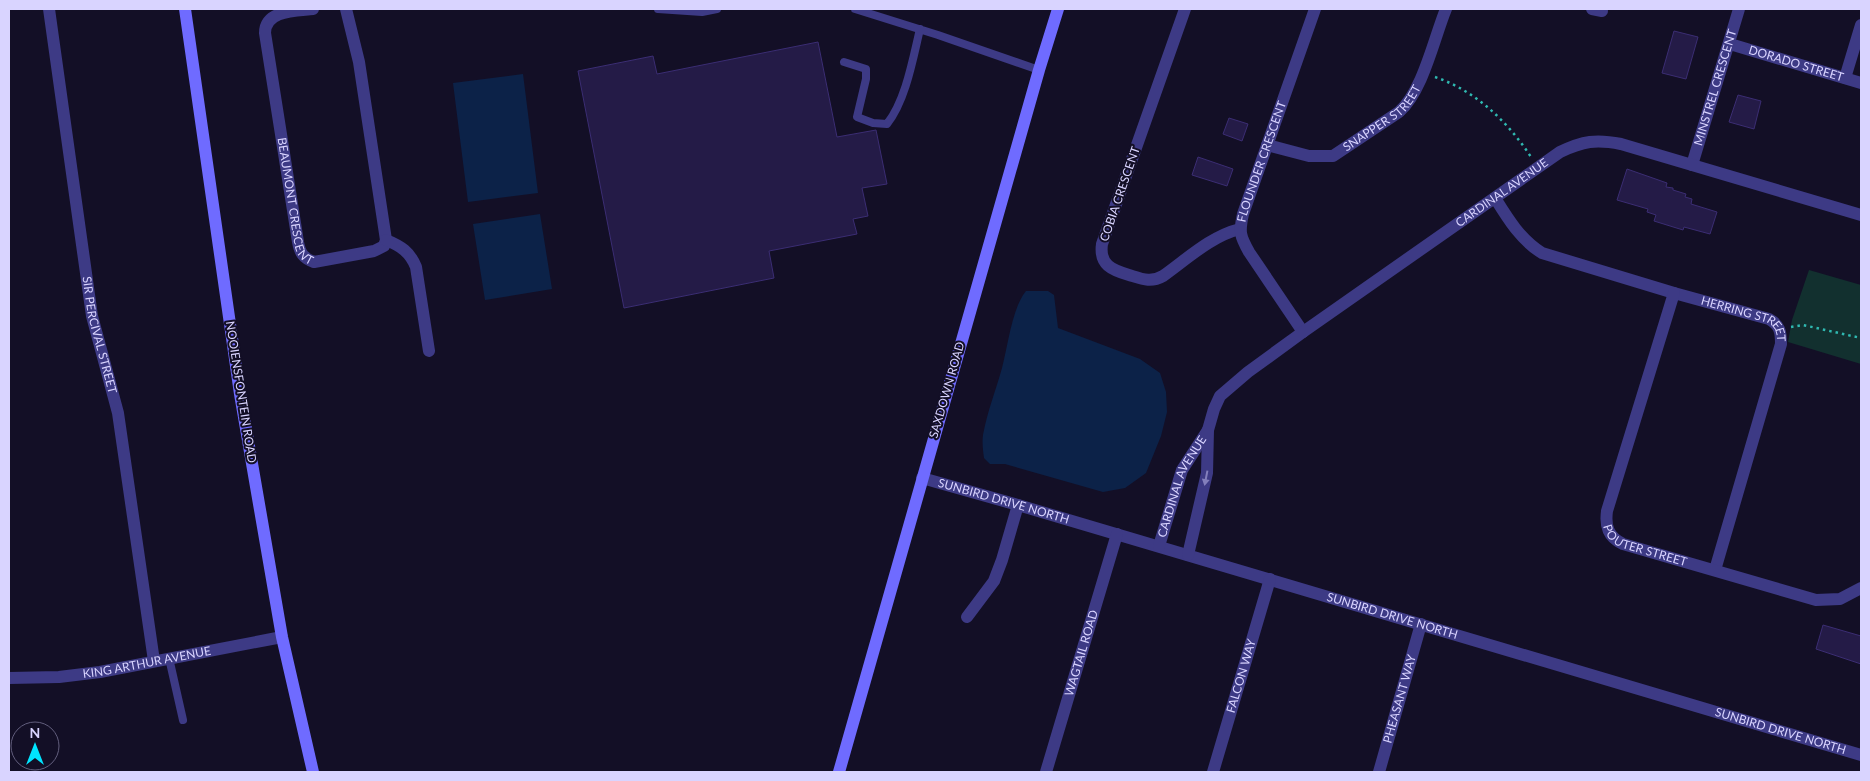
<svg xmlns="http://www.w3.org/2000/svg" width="1870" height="781" viewBox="0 0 1870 781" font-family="Lato,sans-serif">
	<rect width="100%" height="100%" fill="#130f26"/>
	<path fill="#12302f" d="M1809 270 1861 285V364L1788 342 1792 320Z"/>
	<path fill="#0c2248" d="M523 74 538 193 468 202 453 83Z
		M540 214 552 289 485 300 473 224Z
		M1026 291H1048L1054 295 1058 328 1140 359 1160 373 1166 392 1167 412 1161 436 1146 473 1125 488 1103 492 1005 464H990L984 458C983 451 982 442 983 435 987 412 996 390 1002 368 1008 346 1012 308 1026 291Z"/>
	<path fill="#241b47" stroke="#3b2d73" d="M1674 31 1698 37 1686 79 1662 73Z
		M818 42 837 137 876 130 887 184 862 188 868 216 853 219 857 234 769 251 774 278 624 308 578 71 653 56 657 74Z
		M1738 95 1761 101 1754 129 1729 122Z
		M1229 118 1248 124 1242 141 1223 134Z
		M1198 157 1233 169 1227 186 1192 175Z
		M1627 169 1667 183 1666 187 1673 188V190L1686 194 1685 197 1692 199 1691 204 1717 212 1710 234 1684 227 1683 230 1654 221 1656 215 1647 212 1648 209 1617 200Z
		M1823 625 1861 636V664L1816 649Z"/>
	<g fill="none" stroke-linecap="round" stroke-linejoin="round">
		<path stroke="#2fb8b0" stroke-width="2.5" stroke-dasharray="2.5 4" stroke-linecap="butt" d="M1435 77C1476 91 1508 122 1531 157
			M1791 327 1803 325 1861 338"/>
		<path stroke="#3d3a85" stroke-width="8" d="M658 9 702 12 717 9
			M855 9 938 35 1039 70
			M844 62 866 69V79L857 117 873 123 887 124C906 100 913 58 920 29
			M169 658 183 720"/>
		<g stroke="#3d3a85" stroke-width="12">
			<path id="s1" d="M49 9 92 316 118 413 154 661"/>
			<path id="s2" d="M313 9C296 11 265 10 265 33L298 242C300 253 303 258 314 262L374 251 384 246 386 240 359 62 346 9"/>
			<path d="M1185 9 1102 244C1099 265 1112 270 1129 275 1142 279 1151 283 1163 276 1187 259 1211 236 1240 229"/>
			<path d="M1592 9 1602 11"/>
			<path id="s3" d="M1730 44 1861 83"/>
			<path d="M1845 78 1861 25"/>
			<path id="s4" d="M1267 145 1309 156H1333L1399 112C1423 91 1434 38 1446 9"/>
			<path id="s5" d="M1692 165 1739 9"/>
			<path id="s6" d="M1495 198C1508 219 1520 239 1542 253L1674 293 1769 319C1780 325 1781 332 1781 344L1715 570"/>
			<path d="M386 240C401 246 410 252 416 267L429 351"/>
			<path id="s7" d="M1674 293 1607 511C1605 526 1608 537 1623 544L1816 600 1840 599 1861 588"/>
			<path id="s8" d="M1303 332 1249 252C1240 236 1239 232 1243 214L1315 9"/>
			<path id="s9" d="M922 478 1018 505 1861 755"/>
			<path id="s10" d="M1159 546 1182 470 1208 430"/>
			<path id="s11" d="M1188 555 1207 473 1208 430 1214 409 1220 396 1248 372 1303 332 1560 152C1583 141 1596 139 1621 144L1861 215"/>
			<path d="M967 617 994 581 1002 560 1018 505"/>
			<path id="s12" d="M9 678 59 677 100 672 282 637"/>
			<path id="s13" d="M1046 772 1117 534"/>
			<path id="s14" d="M1213 772 1270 579"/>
			<path id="s15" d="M1379 772 1421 624"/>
		</g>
		<path stroke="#6f6bff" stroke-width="12" d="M185 9 240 394 282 637 313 772
			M839 772 1039 70 1058 9"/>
	</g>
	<defs><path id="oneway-solid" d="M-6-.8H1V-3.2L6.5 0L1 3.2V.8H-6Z" transform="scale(1.25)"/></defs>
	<use fill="#837fbc" href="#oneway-solid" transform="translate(1206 478) rotate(101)"/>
	<g text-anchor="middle" stroke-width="4" stroke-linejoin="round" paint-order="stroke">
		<g font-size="12" fill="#d9d4ff" stroke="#130f26">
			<text dy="4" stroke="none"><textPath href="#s3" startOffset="69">DORADO STREET</textPath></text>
			<text dy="4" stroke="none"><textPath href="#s5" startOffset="81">MINSTREL CRESCENT</textPath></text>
			<text dy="4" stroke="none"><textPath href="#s4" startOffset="130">SNAPPER STREET</textPath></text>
			<text dy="4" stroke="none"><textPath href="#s8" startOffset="192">FLOUNDER CRESCENT</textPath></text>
			<text dy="4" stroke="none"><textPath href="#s11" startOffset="511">CARDINAL AVENUE</textPath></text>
			<text transform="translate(1120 194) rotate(-71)" y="4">COBIA CRESCENT</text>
			<text dy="4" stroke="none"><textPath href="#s2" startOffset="231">BEAUMONT CRESCENT</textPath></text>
			<text dy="4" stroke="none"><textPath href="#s6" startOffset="288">HERRING STREET</textPath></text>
			<text dy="4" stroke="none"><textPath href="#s1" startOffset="330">SIR PERCIVAL STREET</textPath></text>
			<text transform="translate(947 390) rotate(-74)" y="4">SAXDOWN ROAD</text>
			<text transform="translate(241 392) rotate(81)" y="4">NOOIENSFONTEIN ROAD</text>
			<text dy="4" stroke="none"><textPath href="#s10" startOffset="64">CARDINAL AVENUE</textPath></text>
			<text dy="4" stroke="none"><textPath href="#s9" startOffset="85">SUNBIRD DRIVE NORTH</textPath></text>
			<text dy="4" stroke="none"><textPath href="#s7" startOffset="288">POUTER STREET</textPath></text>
			<text dy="4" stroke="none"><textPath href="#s9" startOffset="490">SUNBIRD DRIVE NORTH</textPath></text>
			<text dy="4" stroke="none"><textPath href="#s13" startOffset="124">WAGTAIL ROAD</textPath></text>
			<text dy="4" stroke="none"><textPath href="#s12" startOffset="139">KING ARTHUR AVENUE</textPath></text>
			<text dy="4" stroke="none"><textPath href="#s14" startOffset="100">FALCON WAY</textPath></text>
			<text dy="4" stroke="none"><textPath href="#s15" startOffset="76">PHEASANT WAY</textPath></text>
			<text dy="4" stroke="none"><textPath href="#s9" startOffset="895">SUNBIRD DRIVE NORTH</textPath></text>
		</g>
	</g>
	<rect width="1870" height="781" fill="none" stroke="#d9d4ff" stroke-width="20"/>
	<g transform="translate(35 746)"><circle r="24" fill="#130f26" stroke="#625e7d"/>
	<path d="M0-4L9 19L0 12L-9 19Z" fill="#00e5ff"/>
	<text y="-8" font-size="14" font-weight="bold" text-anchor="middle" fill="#d9d4ff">N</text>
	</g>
</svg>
